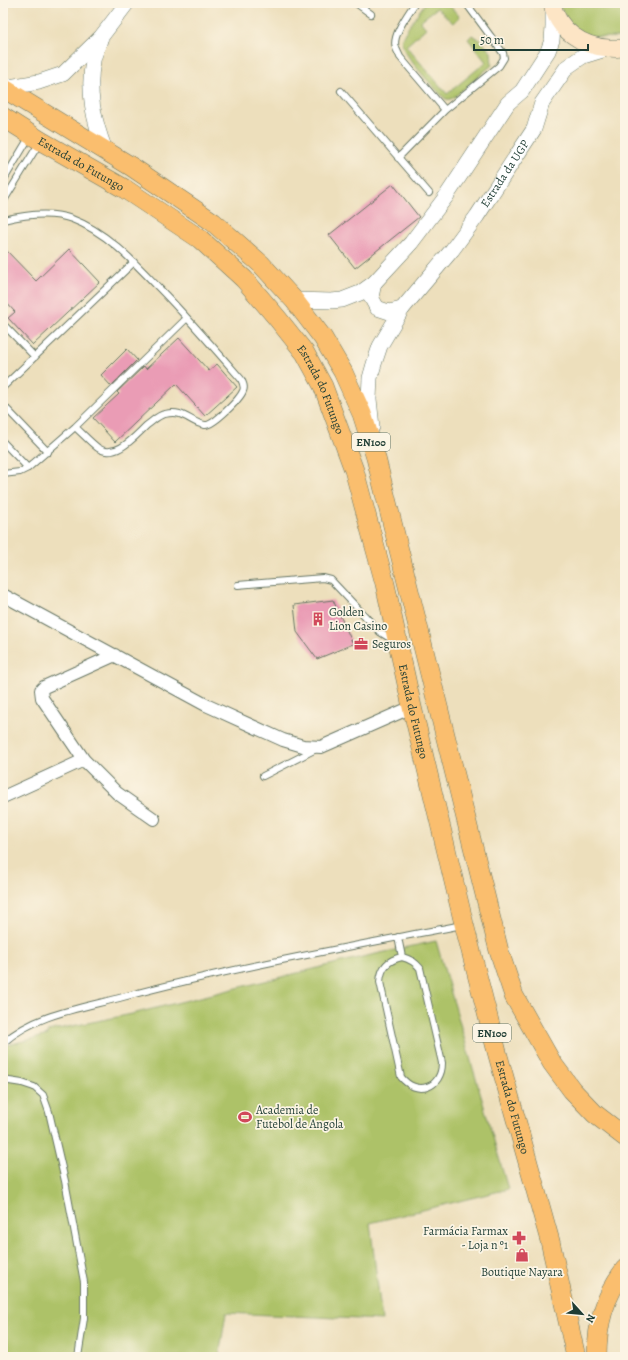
<svg xmlns="http://www.w3.org/2000/svg" width="628" height="1360" viewBox="0 0 628 1360" font-family="Alegreya,serif">
	<rect width="100%" height="100%" fill="#fcf5e5"/>
	<filter id="ink" filterUnits="userSpaceOnUse"><feTurbulence type="fractalNoise" baseFrequency=".025" numOctaves="2"/><feDisplacementMap in="SourceGraphic" scale="8" xChannelSelector="R" yChannelSelector="G"/><feConvolveMatrix kernelMatrix="1 2 1 2 8 2 1 2 1" color-interpolation-filters="sRGB"/></filter>
	<filter id="wash" filterUnits="userSpaceOnUse"><feTurbulence type="fractalNoise" baseFrequency=".012" numOctaves="4" result="noise"/><feDisplacementMap in="SourceGraphic" scale="16" xChannelSelector="R" yChannelSelector="G"/><feGaussianBlur stdDeviation="0.9" result="paint"/><feColorMatrix in="noise" values="0 0 0 0 0 0 0 0 0 0 0 0 0 0 0 0 0 1.4 0 .05"/><feComposite in="paint" operator="in"/></filter>
	<g filter="url(#wash)">
		<rect width="100%" height="100%" fill="#eddfbc"/>
		<path fill="#adc267" stroke="#66804e" d="M425 3H447L460 17 453 23 437 8 420 21 426 28 406 46 447 94 486 62 468 39 472 35 480 40 491 52 492 65 453 98C448 100 446 100 442 96 433 86 398 51 402 39 404 32 420 11 425 3Z
			M558 3H625V37C607 37 585 40 571 25 566 19 562 10 558 3Z
			M436 941 508 1189 370 1223 382 1320 226 1313 219 1357H3V1040L7 1045 48 1035V1031L132 1014 362 957Z"/>
		<g id="blocks">
			<path fill="#ea9cb5" d="M393 184 419 217 355 268 329 235Z
				M3 247 36 281 69 249 100 282 33 345 8 318 15 312 3 299Z
				M179 338 209 371 217 364 237 387 205 416 176 384 115 442 93 418 119 394 117 392 144 366 146 369Z
				M127 349 137 360 111 386 101 375Z
				M333 600 353 644 317 659 297 632 294 605Z"/>
		</g>
	</g>
	<g filter="url(#ink)">
		<use href="#blocks" fill-opacity="0" stroke="#677664" stroke-width="1"/>
		<g fill="none" stroke-linecap="round" stroke-linejoin="round">
			<g stroke="#677664" stroke-width="8">
				<path id="service" d="M356 3 371 14
					M415 3C409 13 391 36 396 48 397 51 399 54 400 57L445 110
					M341 91 429 193
					M398 158 445 110 499 66 504 58 503 53 466 3
					M3 181 30 136
					M3 202 40 142
					M3 220C24 215 51 211 72 219 107 232 134 262 160 289 188 318 215 349 241 379 243 383 245 387 243 391 240 399 213 426 205 425 190 423 184 409 165 414 158 415 153 421 147 425 135 436 116 460 98 448 90 442 83 434 75 427
					M3 324 35 357
					M3 387 134 262
					M3 405 48 452
					M3 442 28 468
					M3 474 20 472 28 468 75 427 187 318
					M238 585 323 578 331 580 380 632 393 640
					M263 776 316 749
					M398 937 402 957
					M402 957C410 959 415 962 420 968L442 1063C442 1088 417 1097 401 1077L380 982C381 967 388 960 402 957Z
					M3 1043C35 1014 82 1008 123 997 235 967 349 947 462 925
					M3 1080 22 1083 34 1087 43 1095 49 1112 65 1181 84 1282V1318L78 1357"/>
			</g>
			<g stroke="#677664" stroke-width="14">
				<path id="minor" d="M3 595 206 705 283 740 303 746 321 747 412 707
					M115 655 44 687 41 690 42 698 84 760 117 793 154 819
					M3 797 84 760"/>
			</g>
			<g stroke="#677664" stroke-width="16">
				<g id="tertiary">
					<path d="M100 40C98 47 94 54 93 61 87 92 94 121 105 150"/>
					<path d="M3 88 39 82 63 74 101 37 127 3"/>
					<path d="M374 283 371 297 377 308 389 312 402 309"/>
					<path d="M294 300 331 301 342 300 360 293 374 283 411 243 445 198 508 103 522 91 548 51 552 40 553 27V9"/>
					<path id="s1" d="M372 427 369 399 370 378 374 364 380 346 402 309 452 250 477 216 534 129 542 103 567 67 583 56 609 48"/>
				</g>
			</g>
			<g stroke="#677664" stroke-width="18">
				<path id="secondary" d="M552 3C557 30 583 47 609 48 614 49 620 48 625 48"/>
			</g>
			<g stroke="#677664" stroke-width="20">
				<g id="primary">
					<path d="M3 88 132 167 213 222 261 264 294 300 323 338 343 372 362 414 376 458 499 951 514 996 552 1063 572 1090 595 1114 625 1137"/>
					<path id="s2" d="M3 117 41 141 125 189 200 239 244 279 278 319 305 353 323 386 354 470 385 584 412 707 464 924 497 1052 550 1241 576 1357"/>
					<path d="M597 1357C597 1323 604 1297 625 1269"/>
				</g>
			</g>
			<use href="#service" stroke="#fff" stroke-width="6"/>
			<use href="#minor" stroke="#fff" stroke-width="12"/>
			<use href="#tertiary" stroke="#fff" stroke-width="15"/>
			<use href="#secondary" stroke="#fde5c5" stroke-width="17"/>
			<use href="#primary" stroke="#fabe6e" stroke-width="19"/>
		</g>
	</g>
	<defs>
		<g id="building-bare" transform="scale(1.08)"><path d="M-4-6H4V6H1V3H-1V6H-4ZM-2.5-4.3h1.7v1.8h-1.7ZM.8-4.3h1.7v1.8H.8ZM-2.5-1h1.7V.8h-1.7ZM.8-1h1.7V.8H.8Z" fill="#d1495b" stroke="#fcf5e5" stroke-width="2.5" paint-order="stroke"/></g>
		<g id="office-bare" transform="scale(1.08)"><path d="M-6-3h4V-5.5h4V-3h4V5H-6ZM-1-4.5V-3h2v-1.5ZM-6 0V1H6V0Z" fill="#d1495b" stroke="#fcf5e5" stroke-width="2.5" paint-order="stroke"/></g>
		<g id="stadium-bare" transform="scale(1.08)"><path d="M0-5a6.5 5 0 1 0 0 10a6.5 5 0 1 0 0-10ZM-3.5-1.8h7v3.6h-7Z" fill="#d1495b" stroke="#fcf5e5" stroke-width="2.5" paint-order="stroke"/></g>
		<g id="pharmacy-bare" transform="scale(1.08)"><path d="M-2-6h4v4h4v4h-4v4h-4v-4h-4v-4h4Z" fill="#d1495b" stroke="#fcf5e5" stroke-width="2.5" paint-order="stroke"/></g>
		<g id="shop-bare" transform="scale(1.08)"><path d="M-5-2.5h2.3a2.7 3.5 0 0 1 5.4 0H5L5.5 6h-11ZM-1.5-2.5h3a1.5 2.3 0 0 0-3 0Z" fill="#d1495b" stroke="#fcf5e5" stroke-width="2.5" paint-order="stroke"/></g>
	</defs>
	<g fill-rule="evenodd">
		<use href="#building-bare" x="318" y="619"/>
		<use href="#office-bare" x="361" y="644"/>
		<use href="#stadium-bare" x="245" y="1117"/>
		<use href="#pharmacy-bare" x="519" y="1238"/>
		<use href="#shop-bare" x="522" y="1255"/>
	</g>
	<g text-anchor="middle" stroke-width="3.5" stroke-linejoin="round" paint-order="stroke">
		<g fill="#fcf5e5" stroke="#617469" stroke-width="1">
			<rect x="352" y="433" width="38" height="18" rx="3"/>
			<rect x="473" y="1024" width="38" height="18" rx="3"/>
		</g>
		<g font-size="11" font-weight="bold" fill="#1f3d34">
			<text x="371" y="446">EN100</text>
			<text x="492" y="1037">EN100</text>
		</g>
		<g font-size="12" fill="#1f3d34" stroke="#fcf5e5">
			<text dy="4" stroke="none"><textPath href="#s2" startOffset="91">Estrada do Futungo</textPath></text>
			<text dy="4" stroke="none"><textPath href="#s1" startOffset="296">Estrada da UGP</textPath></text>
			<text dy="4" stroke="none"><textPath href="#s2" startOffset="427">Estrada do Futungo</textPath></text>
			<text dy="4" stroke="none"><textPath href="#s2" startOffset="763">Estrada do Futungo</textPath></text>
			<text dy="4" stroke="none"><textPath href="#s2" startOffset="1171">Estrada do Futungo</textPath></text>
		</g>
		<g font-size="12" fill="#1f3d34" stroke="#fcf5e5" text-anchor="start">
			<text x="329" y="616">Golden<tspan x="329" dy="14">Lion Casino</tspan></text>
			<text x="372" y="648">Seguros</text>
			<text x="256" y="1114">Academia de<tspan x="256" dy="14">Futebol de Angola</tspan></text>
			<text x="508" y="1235" text-anchor="end">Farmácia Farmax<tspan x="508" dy="14">- Loja n º1</tspan></text>
			<text x="522" y="1276" text-anchor="middle">Boutique Nayara</text>
		</g>
	</g>
	<rect width="628" height="1360" fill="none" stroke="#fcf5e5" stroke-width="16"/>
	<g transform="translate(582 1314) rotate(117)" stroke="#fcf5e5" stroke-width="3" paint-order="stroke">
	<path d="M0-3L7 15L0 10L-7 15Z" fill="#1f3d34"/>
	<text y="-6" font-size="11" font-weight="bold" text-anchor="middle" fill="#1f3d34">N</text>
	</g>
	<path d="M474 44v6h114v-6" fill="none" stroke="#1f3d34" stroke-width="2"/>
	<text x="480" y="44" font-size="12" fill="#1f3d34" stroke="#fcf5e5" stroke-width="3" paint-order="stroke">50 m</text>
</svg>
